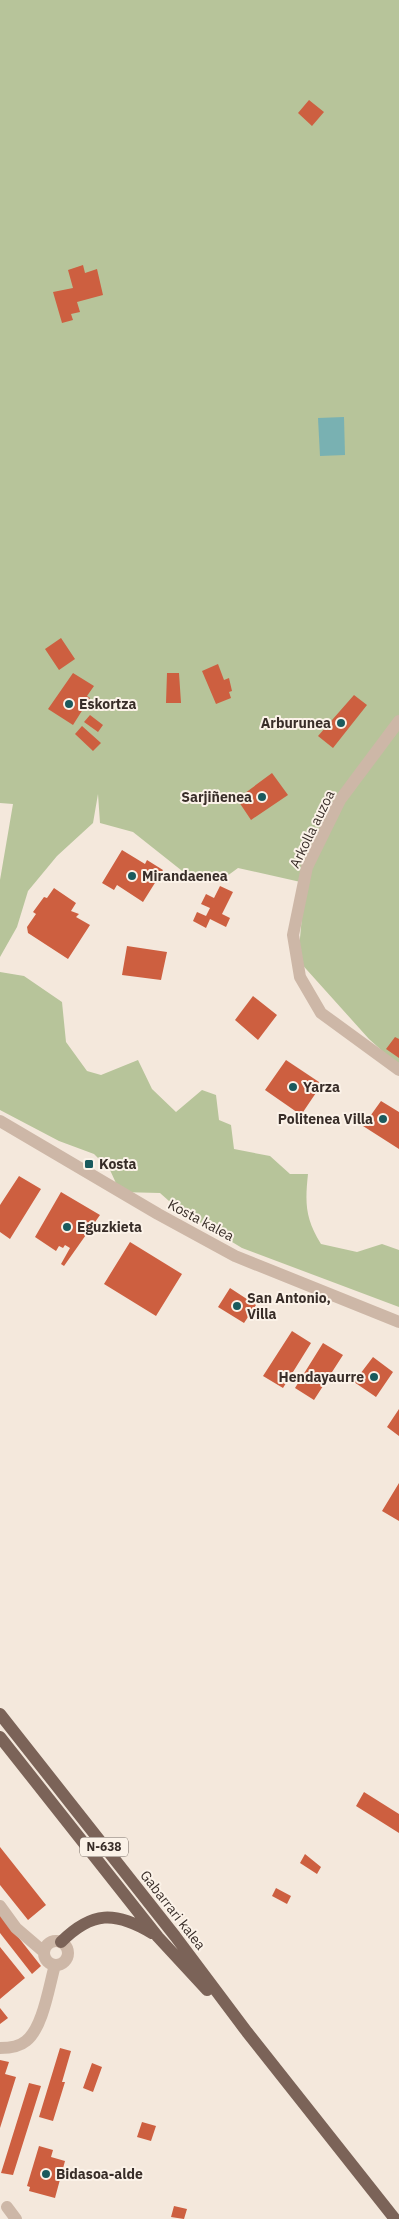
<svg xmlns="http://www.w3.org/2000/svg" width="399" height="2219" viewBox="0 0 399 2219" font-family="'IBM Plex Sans',sans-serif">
	<rect width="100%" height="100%" fill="#f4e8dc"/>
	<path fill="#b7c49a" d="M0 0H399V1066L369 1039 298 960 305 883 238 868 223 879 186 874 133 832 100 823 98 794 93 823 57 856 28 891 17 927 0 957V880L13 804 0 803Z
		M0 972 24 976 62 1002 66 1042 87 1071 101 1075 138 1060 152 1089 176 1112 202 1090 216 1095 219 1120 231 1125 234 1149 270 1156 290 1174H308C305 1203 305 1218 321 1244L357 1252 382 1244 399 1250V1307L242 1248 178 1209 160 1193 120 1192 110 1170 94 1154 59 1141 0 1110Z"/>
	<path fill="#79b1b2" d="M344 417 345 455 320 456 318 418Z"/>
	<path fill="#cd5f40" d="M309 100 324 112 312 126 298 113Z
		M83 265 85 273 97 269 103 295 77 302 80 312 71 314 73 320 62 323 53 292 73 288 68 270Z
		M61 638 75 659 59 670 45 649Z
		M218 664 224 680 229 678 232 691 229 692 231 698 216 704 202 671Z
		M73 673 94 686 87 696 90 698 73 725 48 709Z
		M167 673H179L181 703H166Z
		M354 695 367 705 333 748 318 736Z
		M90 715 103 725 98 732 84 722Z
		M82 726 101 743 93 751 75 734Z
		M272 773 288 795 251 820 237 799Z
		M122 850 145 864 147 860 163 870 143 902 117 885 114 890 102 883Z
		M220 886 233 892 222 914 230 918 226 927 210 919 206 928 193 921 197 912 206 916 210 908 201 904 206 894 214 898Z
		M54 888 76 903 71 911 79 914 76 917 90 925 68 959 28 933 27 927 36 914 33 912 44 897 47 898Z
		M127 946 167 952 161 980 122 975Z
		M253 996 277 1015 258 1040 235 1020Z
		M395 1037 399 1039V1058L386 1049Z
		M286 1060 322 1084 301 1115 265 1090Z
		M381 1101 399 1112V1149L363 1126Z
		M19 1176 41 1189 10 1239 0 1232V1205Z
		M61 1192 100 1215 64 1266 61 1264 70 1248 65 1245 63 1248 59 1246 56 1251 35 1237Z
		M130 1242 182 1274 156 1316 104 1284Z
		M230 1288 256 1305 244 1323 218 1307Z
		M292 1331 311 1343 283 1388 263 1376Z
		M323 1343 343 1355 314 1400 295 1388Z
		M373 1357 393 1372 376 1397 354 1382Z
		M399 1409V1436L387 1427Z
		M399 1483V1521L382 1511Z
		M364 1792 399 1814V1833L356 1806Z
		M0 1847 46 1905 28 1920 0 1885Z
		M305 1854 321 1867 317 1874 300 1863Z
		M276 1888 291 1896 287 1904 272 1896Z
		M0 1914 41 1966 32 1974 0 1933Z
		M0 1947 25 1978 0 1999Z
		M0 2008 8 2018 0 2024Z
		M60 2048 71 2051 62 2082H65L53 2121 39 2117Z
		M0 2060 9 2062 5 2074 16 2077 0 2128Z
		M92 2063 102 2067 93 2092 83 2088Z
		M29 2083 41 2086 13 2175 1 2173Z
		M142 2122 156 2126 151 2141 137 2137Z
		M39 2146 53 2150 51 2157 65 2161 55 2198 29 2191 30 2187 27 2186Z
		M174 2206 187 2209 184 2219 171 2217Z"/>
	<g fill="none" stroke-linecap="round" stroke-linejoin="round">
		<path stroke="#cdb7a7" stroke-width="12" d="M399 721 340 800 307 867 293 935 300 977 321 1013 399 1070
			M0 1121 158 1214 235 1256 399 1322
			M0 1906 16 1928 44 1952
			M44 1953a12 12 0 1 1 24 0a12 12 0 1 1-24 0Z
			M0 2048C9 2048 19 2047 26 2041 43 2028 49 1986 55 1965
			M7 2207 16 2219"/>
		<path stroke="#7b6358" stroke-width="12" d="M0 1714 175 1936 247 2032 395 2219
			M0 1737 158 1937 207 1990
			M61 1942C92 1911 115 1911 152 1933"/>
	</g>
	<g fill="#1a5a5d" stroke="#fbf2e8" stroke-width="2">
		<circle cx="69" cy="704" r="5"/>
		<circle cx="341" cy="723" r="5"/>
		<circle cx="262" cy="797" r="5"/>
		<circle cx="132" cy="876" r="5"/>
		<circle cx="293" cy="1087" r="5"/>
		<circle cx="383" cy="1119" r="5"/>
		<rect x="84" y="1159" width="10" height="10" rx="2.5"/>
		<circle cx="67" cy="1227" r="5"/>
		<circle cx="237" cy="1306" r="5"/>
		<circle cx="374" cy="1377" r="5"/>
		<circle cx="46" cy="2174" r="5"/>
	</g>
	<g text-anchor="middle" stroke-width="4" stroke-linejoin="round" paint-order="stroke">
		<rect fill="#fbf2e8" stroke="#726862" stroke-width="1" x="80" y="1837.5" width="48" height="19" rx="4"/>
		<g font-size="12" font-weight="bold" fill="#382d28">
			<text x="104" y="1851">N-638</text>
		</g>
		<g font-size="14" font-weight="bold" fill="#382d28" stroke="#fbf2e8" text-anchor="start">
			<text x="79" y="709">Eskortza</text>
			<text x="331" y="728" text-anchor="end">Arburunea</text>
			<text x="252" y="802" text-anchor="end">Sarjiñenea</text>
			<text x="142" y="881">Mirandaenea</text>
			<text x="303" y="1092">Yarza</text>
			<text x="373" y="1124" text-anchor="end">Politenea Villa</text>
			<text x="99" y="1169">Kosta</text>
			<text x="77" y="1232">Eguzkieta</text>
			<text x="247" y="1303">San Antonio,<tspan x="247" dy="16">Villa</tspan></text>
			<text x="364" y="1382" text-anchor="end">Hendayaurre</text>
			<text x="56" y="2179">Bidasoa-alde</text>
		</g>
		<g font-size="14" fill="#382d28" stroke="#fbf2e8">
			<text transform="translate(312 829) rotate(-64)" y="5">Arkolla auzoa</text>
			<text transform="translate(201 1220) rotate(28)" y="5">Kosta kalea</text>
			<text transform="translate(173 1910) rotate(52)" y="5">Gabarrari kalea</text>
		</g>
	</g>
</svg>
